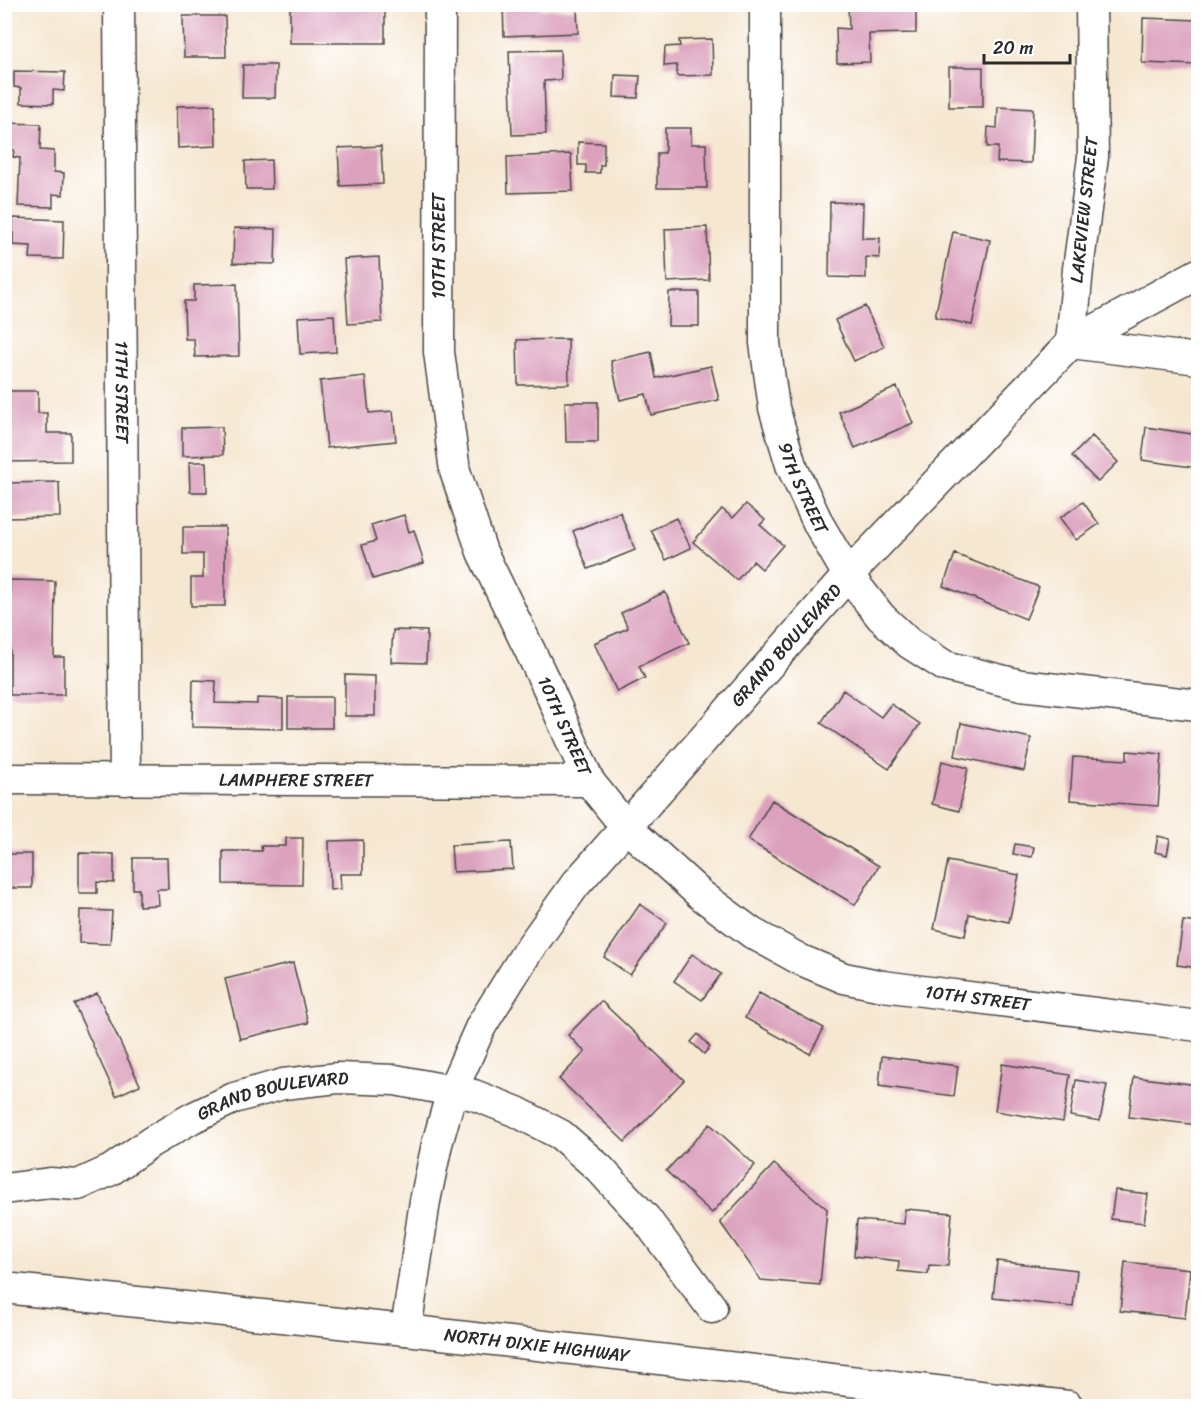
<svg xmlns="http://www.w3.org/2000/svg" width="1203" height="1411" viewBox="0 0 1203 1411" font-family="Sriracha,sans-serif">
	<rect width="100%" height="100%" fill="#fff"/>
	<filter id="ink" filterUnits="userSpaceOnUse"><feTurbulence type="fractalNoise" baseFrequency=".0167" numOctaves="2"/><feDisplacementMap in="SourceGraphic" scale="12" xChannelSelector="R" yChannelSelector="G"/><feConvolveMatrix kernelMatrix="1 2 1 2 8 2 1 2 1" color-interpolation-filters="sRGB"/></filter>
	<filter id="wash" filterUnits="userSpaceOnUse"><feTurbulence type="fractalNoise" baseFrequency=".008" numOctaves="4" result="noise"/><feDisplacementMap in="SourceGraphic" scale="24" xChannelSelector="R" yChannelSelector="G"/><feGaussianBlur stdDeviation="1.35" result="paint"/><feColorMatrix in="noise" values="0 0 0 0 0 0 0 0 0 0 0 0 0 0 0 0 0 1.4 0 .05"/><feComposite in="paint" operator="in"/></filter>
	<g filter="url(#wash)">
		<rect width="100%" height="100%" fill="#f6e7d1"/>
		<g id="blocks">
			<path fill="#dba1bd" d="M503 4H540L541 9H577L578 33 504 36Z
				M848 4H916V33L869 34 870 62 837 63 836 28 849 29Z
				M290 6 385 7V43H290Z
				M183 16H225L226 57H184Z
				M1143 18 1198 20V65L1142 63Z
				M712 39 713 75 677 76V65L664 66 665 47 680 46 679 40Z
				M560 50 561 80 544 81 546 134 512 135 509 51Z
				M243 65H276L275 98H242Z
				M949 67H983V107H949Z
				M14 71 65 72 64 91 53 90V104L21 103V88L14 87Z
				M615 75 640 76 638 98 614 97Z
				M215 105 216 146 178 148 177 106Z
				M998 107 1033 109 1031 163 997 162 998 147H987L988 127 997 128Z
				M4 123 41 124 40 150 54 151V172L64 173 63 195 53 194V207L18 206 20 158 13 157 14 150H4Z
				M665 128H691V144H706L707 188H657V153H665Z
				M578 142 604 143V165H600V173H586V165H578Z
				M381 146 383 184 340 186 338 148Z
				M571 154 573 191 508 193 507 157Z
				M271 160 272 189H246L245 161Z
				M830 202 863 203 862 238H880L879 258 866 257V278L829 277Z
				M13 218 64 220 63 259 30 258 31 246 13 245Z
				M707 227 709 280 667 282 665 229Z
				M234 228 276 229 275 264 233 263Z
				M953 232 990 240 972 325 935 317Z
				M379 257 382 322 348 324 344 259Z
				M237 284 239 356 195 357 194 339H185L184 301H194V285Z
				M669 292H699V326H668Z
				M865 306 884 347 854 361 835 320Z
				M334 315 336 352 300 354 298 317Z
				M568 339 569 384 518 385 517 340Z
				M651 352 656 378 711 366 719 400 651 415 646 394 620 400 611 361Z
				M365 376 369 413 393 411 396 441 327 448 320 381Z
				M897 387 913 423 855 448 839 412Z
				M6 391H38V413H47V433H71V461L4 462Z
				M565 402H598V442H566Z
				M222 427 223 455 182 456V428Z
				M1146 427 1198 435V468L1142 460Z
				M1092 436 1118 462 1098 482 1072 456Z
				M189 462H206L207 492H190Z
				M59 482 60 517 5 518 4 483Z
				M1083 502 1099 524 1076 540 1060 518Z
				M746 504 765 520 760 525 783 545 762 569 753 561 737 580 693 542 722 509 733 518Z
				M620 512 635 550 588 569 573 531Z
				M404 515 409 532 414 530 424 563 373 579 362 545 376 541 371 525Z
				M676 518 691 548 666 560 651 530Z
				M183 527H225V606H191V578H203V554H183Z
				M4 528H9V553H4Z
				M955 554 1039 587 1026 619 943 586Z
				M10 580 55 581 54 657H64V695H10Z
				M665 592 689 643 639 666 645 678 617 692 594 643 628 628 621 613Z
				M393 630 427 631 426 663 391 662Z
				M345 675 375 676V716H345Z
				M193 680 216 681 215 703 257 704V698L283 699V729L192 727Z
				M843 690 881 717 891 704 920 724 889 769 821 723Z
				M288 697H332V728H288Z
				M961 723 1031 738 1024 771 955 756Z
				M1127 751 1162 754 1158 806 1070 800 1073 757 1127 760Z
				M942 761 968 768 959 811 932 804Z
				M772 800 879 866 855 905 748 840Z
				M1158 836 1170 839 1167 855 1155 852Z
				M286 838H303L302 885 223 884V851H262L261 846H286Z
				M363 840V874H340L341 889 330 890 329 841Z
				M511 842 513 869 453 872 451 845Z
				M1015 844 1034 847 1032 857 1013 854Z
				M79 853 114 854V883L97 882V893H79Z
				M4 854H32V888H4Z
				M133 858H167L168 889H157L158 905 139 906V889H133Z
				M948 861 1019 875 1009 922 969 914 965 936 934 929Z
				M640 904 667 923 630 975 604 957Z
				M80 910 112 911 110 944 79 943Z
				M1183 921 1198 923V968L1177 965Z
				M692 954 721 974 702 1000 674 981Z
				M293 963 308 1023 240 1039 225 979Z
				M97 993 140 1085 116 1096 74 1004Z
				M759 993 824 1028 810 1054 745 1018Z
				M601 1001 684 1080 625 1142 559 1079 585 1052 568 1035Z
				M698 1034 710 1047 704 1054 691 1042Z
				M882 1056 958 1066 954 1096 879 1086Z
				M1002 1064 1070 1075 1063 1122 995 1111Z
				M1134 1077 1198 1085V1125L1129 1117Z
				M1076 1080 1107 1085 1100 1121 1070 1116Z
				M710 1124 755 1165 712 1213 666 1171Z
				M774 1164 827 1209 820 1285 761 1280 720 1222Z
				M1115 1190 1148 1194 1144 1223 1111 1219Z
				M905 1209 952 1213 948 1266 929 1265 928 1274 898 1271 899 1261 854 1256 857 1220 904 1224Z
				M997 1261 1077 1270 1073 1307 993 1298Z
				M1125 1262 1190 1269 1185 1318 1120 1311Z"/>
		</g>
	</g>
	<g filter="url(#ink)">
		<use href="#blocks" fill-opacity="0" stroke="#494744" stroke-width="1.5"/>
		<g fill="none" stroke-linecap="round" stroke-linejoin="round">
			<g stroke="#494744" stroke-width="33">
				<g id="minor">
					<path id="s1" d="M119 4 125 780"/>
					<path id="s2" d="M440 4 439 352 455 471 482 552 548 688 589 781 625 826 701 895 752 933 801 960 844 978 883 986 1198 1026"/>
					<path id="s3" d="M765 4V343L774 408 791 465 819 525 848 575 881 617 909 643 945 666 1021 685 1198 705"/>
					<path d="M1091 4 1093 157 1078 269 1071 343 1198 359"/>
					<path id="s4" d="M4 779 589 781"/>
					<path id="s5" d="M4 1189 50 1183 78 1185 111 1170 151 1142 192 1118 234 1098 283 1084 338 1078 395 1080 474 1095 517 1112 561 1135 599 1168 646 1219 712 1308"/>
					<path id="s6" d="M4 1288 406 1330 1068 1406"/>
					<path id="s7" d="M406 1330 425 1201 437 1144 452 1091 481 1026 527 952 575 885 848 575 1071 343 1198 274"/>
				</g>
			</g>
			<use href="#minor" stroke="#fff" stroke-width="30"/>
		</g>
	</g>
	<g text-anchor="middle" stroke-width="5" stroke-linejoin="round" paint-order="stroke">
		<g font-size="18" fill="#2b2b2b" stroke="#fff">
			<text transform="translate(1084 210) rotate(-84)" y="6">LAKEVIEW STREET</text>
			<text transform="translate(439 246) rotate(-90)" y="6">10TH STREET</text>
			<text dy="6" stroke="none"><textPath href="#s1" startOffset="388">11TH STREET</textPath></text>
			<text dy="6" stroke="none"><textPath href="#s3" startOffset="490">9TH STREET</textPath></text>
			<text dy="6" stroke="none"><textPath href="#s7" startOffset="804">GRAND BOULEVARD</textPath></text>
			<text dy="6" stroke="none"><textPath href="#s2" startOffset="746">10TH STREET</textPath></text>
			<text dy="6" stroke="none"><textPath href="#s4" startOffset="292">LAMPHERE STREET</textPath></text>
			<text dy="6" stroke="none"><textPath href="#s2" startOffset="1268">10TH STREET</textPath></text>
			<text dy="6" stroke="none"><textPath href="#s5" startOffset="292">GRAND BOULEVARD</textPath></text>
			<text dy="6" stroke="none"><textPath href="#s6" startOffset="536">NORTH DIXIE HIGHWAY</textPath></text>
		</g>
	</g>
	<rect width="1203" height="1411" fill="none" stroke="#fff" stroke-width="24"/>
	<path d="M984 54v9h86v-9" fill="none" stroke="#2b2b2b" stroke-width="3"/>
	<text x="993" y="54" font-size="18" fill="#2b2b2b" stroke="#ffffff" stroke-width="4.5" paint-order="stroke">20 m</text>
</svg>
